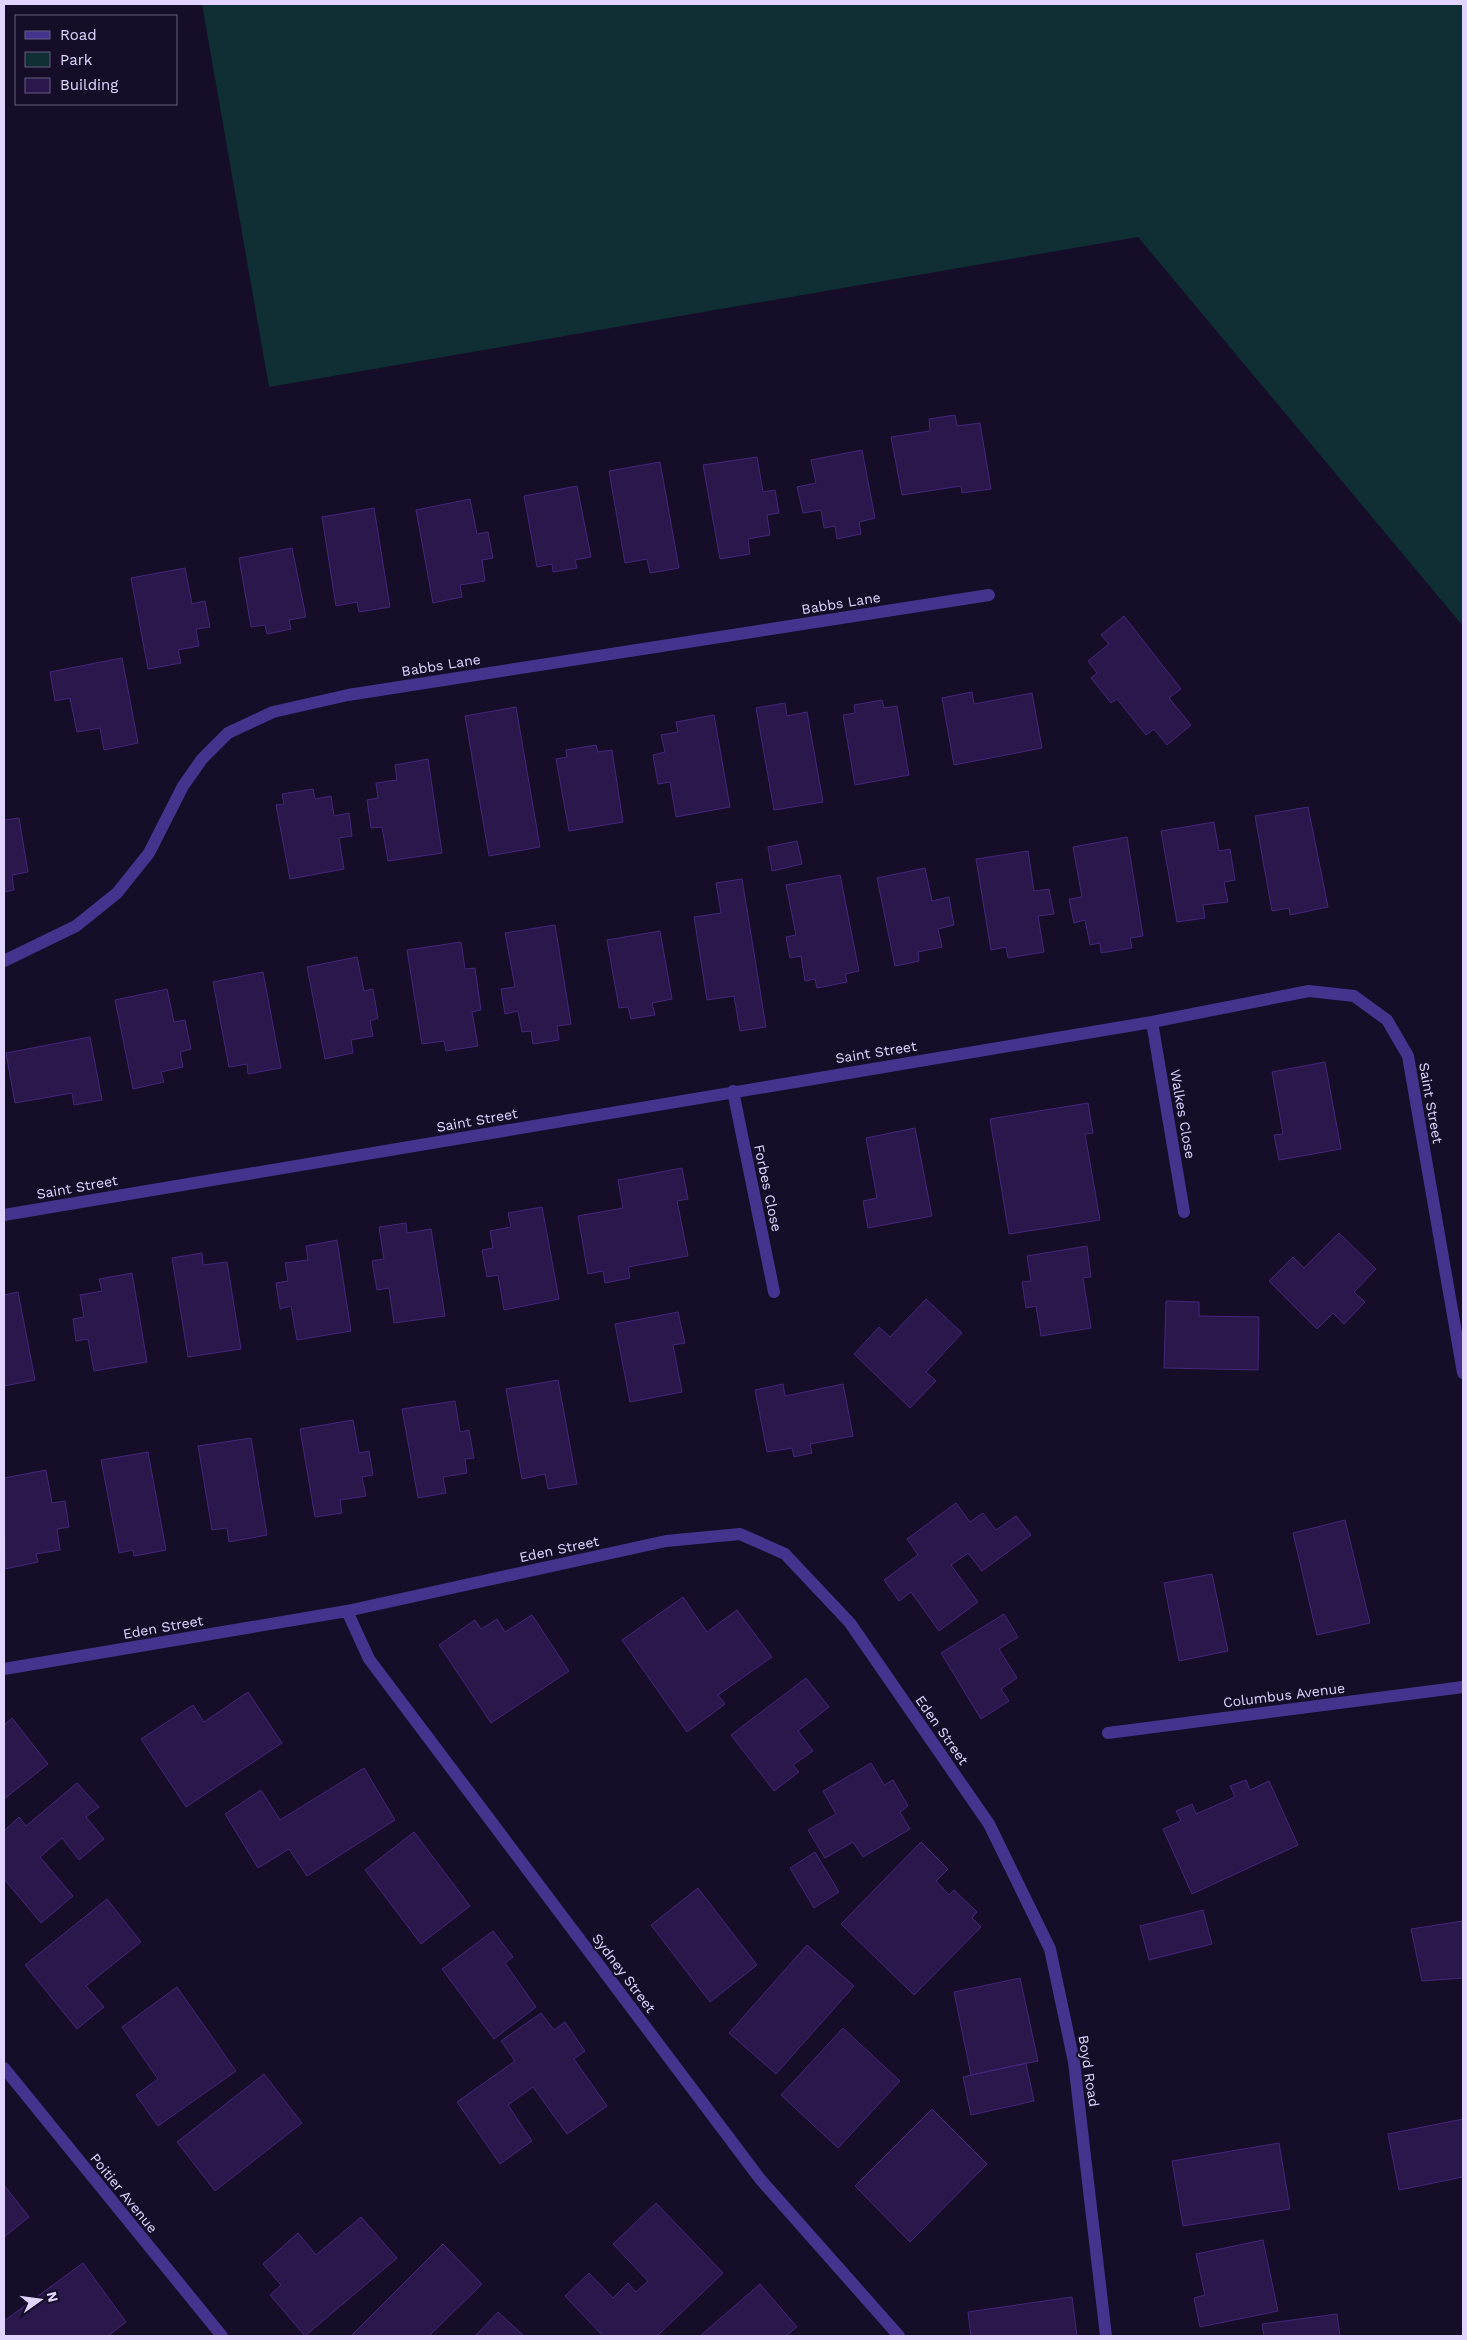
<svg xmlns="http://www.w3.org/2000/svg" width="1467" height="2340" viewBox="0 0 1467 2340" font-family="'Work Sans',sans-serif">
	<rect width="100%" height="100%" fill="#160d29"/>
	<path fill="#0f2f34" d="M202 4H1463V626L1138 237 269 387Z"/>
	<path fill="#2a174c" stroke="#45267b" d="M955 415 957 426 980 423 991 489 962 493 961 486 902 495 891 437 930 431 929 419Z
		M862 450 875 518 859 522 861 534 837 539 835 526 824 528 821 510 803 513 797 487 816 483 811 460Z
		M757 457 763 492 775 490 779 513 767 515 770 535 748 539 750 554 720 559 703 465Z
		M660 462 679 568 650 573 647 559 625 563 609 471Z
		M577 486 591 557 575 560 577 568 553 572 552 564 537 567 524 496Z
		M470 499 477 534 488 532 493 558 482 560 485 581 460 585 462 597 433 603 416 510Z
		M374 508 390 607 359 612 357 602 336 606 322 517Z
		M292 548 306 617 289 620 291 629 267 634 265 625 251 627 239 558Z
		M185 568 192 604 205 601 210 627 196 629 199 646 178 650 181 663 148 669 131 578Z
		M1124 616 1181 689 1169 698 1191 725 1167 745 1154 729 1146 735 1117 699 1111 703 1091 678 1097 673 1088 661 1109 644 1101 635Z
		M122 658 138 743 104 750 100 728 77 732 70 698 55 701 50 672Z
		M972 692 974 704 1032 693 1042 748 954 765 942 698Z
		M882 700 884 708 897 706 909 775 855 785 843 715 855 713 854 705Z
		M785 703 787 716 807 712 823 802 774 810 756 708Z
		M516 707 540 847 489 856 465 716Z
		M714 715 730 807 676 817 670 782 658 784 653 755 665 752 661 735 678 732 676 722Z
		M596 745 598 752 612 750 623 822 569 831 556 759 567 757 566 750Z
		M428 759 442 853 388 861 382 827 371 828 367 800 378 798 376 783 397 780 395 765Z
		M313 789 315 799 331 796 334 816 349 813 352 836 339 838 344 869 290 879 276 805 284 804 282 794Z
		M1308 807 1328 907 1290 915 1289 908 1272 911 1255 816Z
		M19 818 28 872 12 875 14 890 4 892V820Z
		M1214 822 1219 851 1230 849 1235 880 1224 882 1228 902 1203 905 1205 918 1177 922 1161 831Z
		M1127 837 1143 936 1130 938 1132 948 1101 953 1100 943 1090 945 1085 920 1074 923 1069 899 1082 897 1073 847Z
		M797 841 802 864 772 871 768 847Z
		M1028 851 1034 891 1049 889 1054 914 1038 916 1044 952 1008 958 1006 947 991 950 976 859Z
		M925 868 932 901 949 897 954 925 938 929 942 947 918 952 919 961 895 966 877 878Z
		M840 875 859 971 845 974 847 982 817 988 815 979 805 981 801 956 790 958 786 937 796 935 786 885Z
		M742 879 766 1027 740 1031 734 996 707 1000 694 917 721 913 716 883Z
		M555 925 571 1024 557 1026 559 1040 533 1044 531 1031 522 1032 518 1011 505 1014 501 989 515 987 505 933Z
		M660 931 672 999 652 1003 655 1015 631 1019 628 1007 619 1008 607 940Z
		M461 942 465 969 475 968 481 1010 472 1012 478 1046 446 1051 444 1041 422 1044 407 950Z
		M357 957 364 991 373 989 378 1018 370 1021 373 1036 351 1040 353 1053 325 1059 307 967Z
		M263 972 281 1068 248 1074 247 1064 229 1067 213 982Z
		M167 989 174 1022 185 1020 191 1049 180 1052 183 1067 161 1072 164 1082 133 1089 115 1000Z
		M90 1037 102 1100 74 1105 72 1093 15 1103 6 1053Z
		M1325 1062 1341 1149 1279 1160 1274 1135 1283 1134 1272 1072Z
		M1088 1103 1093 1133 1085 1134 1100 1220 1009 1234 990 1119Z
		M915 1128 932 1216 868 1228 863 1201 877 1198 866 1138Z
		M682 1168 688 1199 677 1201 688 1256 628 1267 630 1278 605 1283 603 1271 588 1274 578 1216 623 1208 618 1180Z
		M542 1207 559 1299 504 1310 498 1275 487 1277 482 1250 493 1248 490 1231 511 1227 508 1213Z
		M406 1223 407 1233 431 1229 445 1316 394 1323 389 1288 377 1290 372 1261 384 1259 379 1227Z
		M1339 1233 1376 1269 1354 1292 1365 1302 1344 1324 1333 1313 1317 1329 1269 1281 1293 1257 1304 1268Z
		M337 1240 351 1331 297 1340 291 1306 280 1309 276 1283 288 1281 285 1263 308 1260 306 1246Z
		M1087 1246 1091 1277 1083 1278 1091 1328 1041 1336 1036 1306 1026 1308 1022 1282 1031 1281 1027 1256Z
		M202 1253 203 1265 227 1262 241 1349 188 1357 172 1258Z
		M132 1273 147 1362 94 1371 88 1339 76 1341 73 1319 84 1317 80 1295 102 1291 99 1279Z
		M18 1292 35 1380 4 1386V1295Z
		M926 1299 962 1333 926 1372 936 1381 910 1408 854 1354 879 1327 890 1337Z
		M1166 1301 1199 1302V1316L1259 1317 1258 1370 1164 1368Z
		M678 1312 685 1343 673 1345 682 1392 630 1402 615 1324Z
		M558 1380 577 1484 548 1489 545 1474 522 1479 506 1389Z
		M783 1384 785 1396 843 1384 853 1436 810 1444 812 1453 794 1457 792 1448 767 1452 755 1390Z
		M455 1401 460 1432 469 1430 474 1458 465 1459 467 1473 443 1477 446 1493 418 1498 402 1409Z
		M353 1420 359 1453 369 1451 373 1475 362 1477 366 1496 340 1500 342 1513 315 1517 300 1429Z
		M251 1438 267 1535 229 1542 227 1528 212 1530 198 1446Z
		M148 1452 166 1550 134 1556 133 1550 119 1553 101 1460Z
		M46 1470 52 1503 65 1501 69 1527 57 1529 60 1550 36 1554 38 1562 5 1569 4 1478Z
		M956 1503 970 1522 983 1513 996 1530 1016 1516 1031 1535 982 1571 968 1553 951 1565 978 1602 939 1631 911 1592 899 1601 884 1580 918 1555 907 1539Z
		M1345 1520 1370 1623 1317 1635 1293 1533Z
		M1212 1574 1228 1651 1179 1661 1164 1583Z
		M683 1597 707 1632 737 1610 772 1657 718 1695 725 1704 687 1732 622 1640Z
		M1004 1614 1018 1637 999 1649 1017 1678 1001 1689 1009 1701 981 1719 941 1653Z
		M532 1615 569 1671 491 1723 439 1645 475 1620 481 1629 497 1619 505 1632Z
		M806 1678 829 1707 798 1731 813 1751 793 1765 799 1772 774 1791 731 1735Z
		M248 1692 282 1743 186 1807 141 1739 193 1705 204 1722Z
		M12 1718 48 1764 4 1799V1725Z
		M871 1763 884 1785 893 1780 908 1806 900 1812 910 1829 863 1857 853 1842 825 1858 808 1830 836 1814 823 1791Z
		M364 1768 395 1820 307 1876 289 1849 258 1868 225 1814 261 1790 280 1820Z
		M1246 1780 1250 1790 1269 1781 1298 1845 1192 1894 1163 1829 1181 1821 1176 1811 1192 1804 1196 1814 1235 1797 1230 1786Z
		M77 1783 99 1807 86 1817 104 1839 79 1860 62 1838 40 1857 73 1896 41 1923 4 1879V1831L19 1817 26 1826Z
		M414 1832 470 1906 421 1944 365 1870Z
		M921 1842 948 1869 936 1881 949 1895 954 1890 977 1912 972 1918 981 1927 914 1995 841 1924Z
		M815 1852 839 1892 814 1908 790 1868Z
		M698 1888 757 1965 710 2002 651 1925Z
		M107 1899 141 1942 86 1986 104 2007 77 2029 25 1965Z
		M1203 1910 1212 1944 1149 1960 1140 1926Z
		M1463 1921V1978L1422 1981 1411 1929Z
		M493 1931 513 1957 505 1963 536 2007 494 2039 442 1969Z
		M807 1945 854 1986 776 2074 729 2033Z
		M1020 1978 1038 2061 971 2075 954 1992Z
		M177 1987 236 2071 158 2126 136 2095 158 2079 122 2027Z
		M541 2013 554 2030 565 2022 585 2051 574 2059 607 2106 567 2134 533 2087 508 2105 532 2141 500 2164 457 2102 515 2061 501 2041Z
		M843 2028 900 2081 838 2148 781 2095Z
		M1026 2063 1034 2101 971 2115 963 2077Z
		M264 2074 302 2123 215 2191 177 2142Z
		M932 2109 987 2164 910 2242 855 2186Z
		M1463 2119V2177L1399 2190 1388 2134Z
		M1279 2143 1290 2209 1183 2226 1172 2161Z
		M4 2185 29 2217 4 2237Z
		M656 2203 723 2273 657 2336H603L565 2296 589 2273 613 2298 628 2283 636 2292 648 2281 613 2244Z
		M361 2217 397 2258 305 2336 270 2295 281 2285 263 2264 298 2233 316 2255Z
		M1263 2240 1278 2311 1200 2327 1194 2298 1205 2295 1196 2254Z
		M443 2244 482 2284 429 2336H351Z
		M83 2263 126 2322 108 2336H4V2321Z
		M760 2284 797 2327 786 2336H700Z
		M1072 2297 1077 2336H971L968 2312Z
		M498 2312 524 2336H475Z
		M1337 2314 1340 2336H1264L1262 2324Z"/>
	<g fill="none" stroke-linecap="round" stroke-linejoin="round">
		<path stroke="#45338d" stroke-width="12" d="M4 961 76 926 117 893 149 853 183 786 202 759 228 733 273 712 348 695 989 595
			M1152 1022 1184 1212
			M733 1091 774 1292
			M4 1215 1152 1022 1309 991 1354 996 1387 1020 1408 1056 1463 1373
			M347 1611 369 1659 760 2179 899 2336
			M4 1669 347 1611 666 1541 740 1534 785 1554 850 1623 989 1824 1050 1949 1074 2062 1106 2336
			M1108 1733 1463 1687
			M4 2068 222 2336"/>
	</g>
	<g text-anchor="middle" stroke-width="4.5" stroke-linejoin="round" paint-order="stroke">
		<g font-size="14" fill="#e1d5ff" stroke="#160d29">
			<text transform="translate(841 603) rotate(-9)" y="5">Babbs Lane</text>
			<text transform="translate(441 665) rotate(-9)" y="5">Babbs Lane</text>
			<text transform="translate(876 1052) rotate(-9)" y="5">Saint Street</text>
			<text transform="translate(1431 1103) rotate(80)" y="5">Saint Street</text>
			<text transform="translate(1183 1114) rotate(80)" y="5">Walkes Close</text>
			<text transform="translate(477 1120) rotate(-10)" y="5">Saint Street</text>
			<text transform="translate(77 1187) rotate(-10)" y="5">Saint Street</text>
			<text transform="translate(768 1188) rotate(78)" y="5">Forbes Close</text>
			<text transform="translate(559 1549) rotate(-12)" y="5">Eden Street</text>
			<text transform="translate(163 1627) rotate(-10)" y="5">Eden Street</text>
			<text transform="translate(1284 1695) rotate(-7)" y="5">Columbus Avenue</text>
			<text transform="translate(942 1730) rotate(55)" y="5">Eden Street</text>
			<text transform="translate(624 1973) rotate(53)" y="5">Sydney Street</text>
			<text transform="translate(1089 2071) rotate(81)" y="5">Boyd Road</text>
			<text transform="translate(124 2193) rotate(51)" y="5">Poitier Avenue</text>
		</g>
	</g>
	<rect width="1467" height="2340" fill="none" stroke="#e1d5ff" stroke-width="10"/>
	<rect x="15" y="15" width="162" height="90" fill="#160d29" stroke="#675d7f"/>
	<rect x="25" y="31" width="25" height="8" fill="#45338d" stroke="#675d7f"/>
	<text x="60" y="40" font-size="15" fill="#e1d5ff">Road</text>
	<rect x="25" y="52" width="25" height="15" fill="#0f2f34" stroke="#675d7f"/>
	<text x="60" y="65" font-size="15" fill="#e1d5ff">Park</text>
	<rect x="25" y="78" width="25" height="15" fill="#2a174c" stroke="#675d7f"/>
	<text x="60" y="90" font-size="15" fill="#e1d5ff">Building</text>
	<g transform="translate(40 2300) rotate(76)" stroke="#160d29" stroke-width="4" paint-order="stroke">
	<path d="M0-4L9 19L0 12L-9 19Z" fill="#e1d5ff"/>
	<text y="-8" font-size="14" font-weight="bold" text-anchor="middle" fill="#e1d5ff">N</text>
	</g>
</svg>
